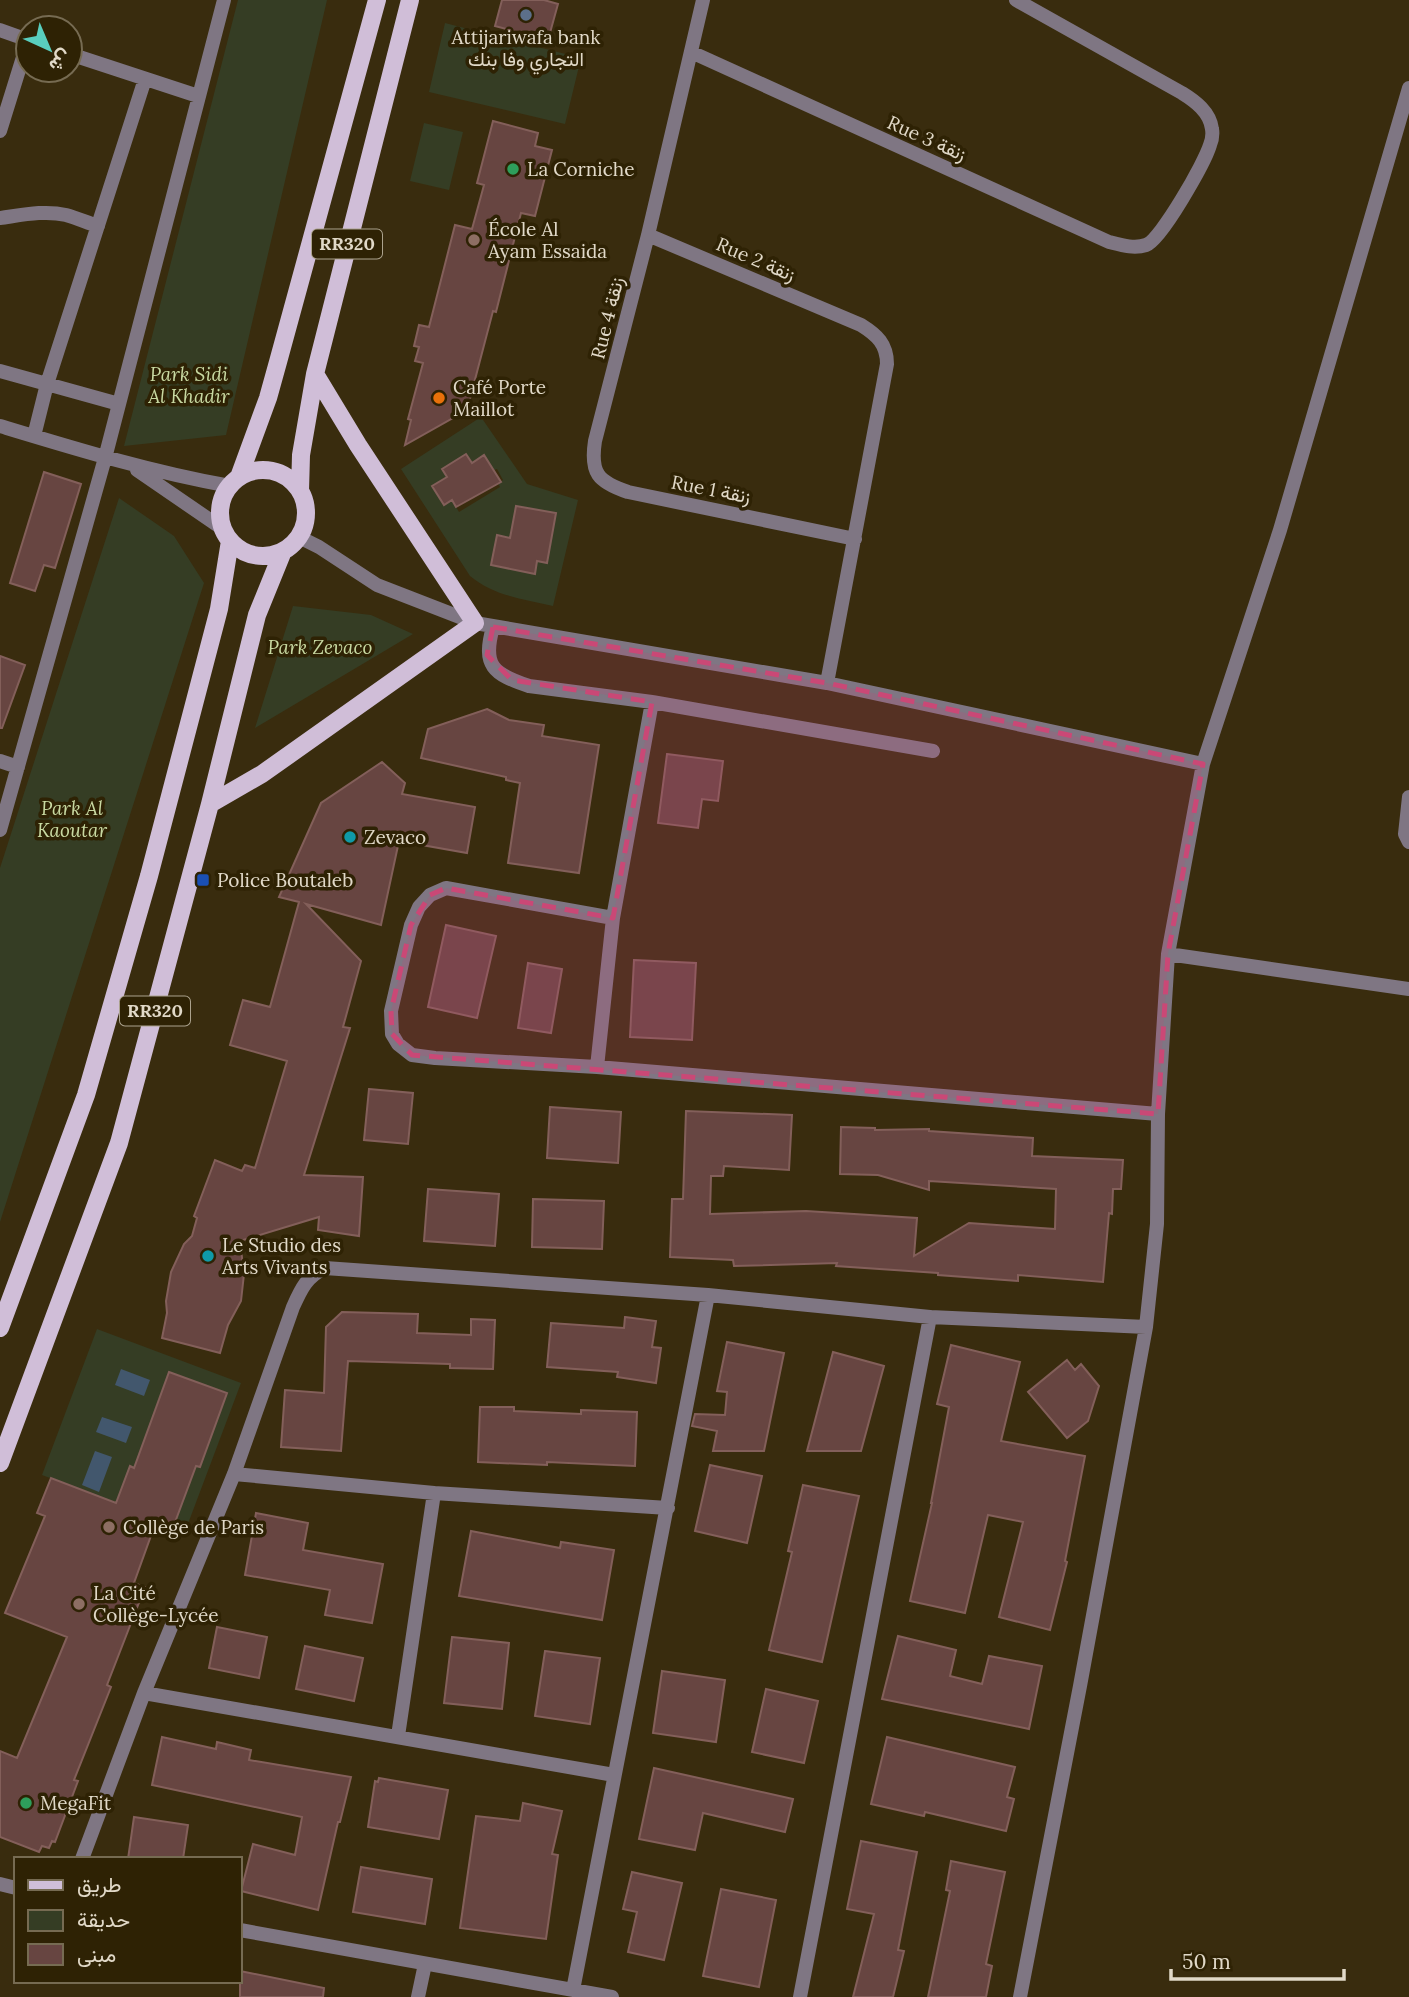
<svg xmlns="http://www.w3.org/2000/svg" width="1409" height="1997" viewBox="0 0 1409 1997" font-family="Lora,Vazirmatn,serif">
	<rect width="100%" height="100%" fill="#392c0e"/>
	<path fill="#353d24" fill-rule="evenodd" d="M238 0H327L226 435 124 446Z
		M445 23 581 58 565 124 429 92Z
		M424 123 463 132 449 190 410 181Z
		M481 417 527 484 578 500 553 606C523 599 494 596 470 576L401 469ZM466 454 472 463 484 455 494 470 497 469 503 480 498 483 500 487 459 512 452 500 443 505 432 486 447 477 442 469ZM526 508 556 514 547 563 537 561 535 574 491 565 497 535 510 538Z
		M119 498 174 536 204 583 0 1222V868Z
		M293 606 371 615 413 634 255 728Z
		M97 1329 241 1383 186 1529 174 1525 187 1488 130 1467 116 1503 42 1475ZM169 1372 227 1393 200 1467 142 1446Z"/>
	<path fill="#42576d" d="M121 1369 150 1380 144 1396 115 1385Z
		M102 1417 132 1427 126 1443 96 1432Z
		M95 1451 112 1457 99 1492 82 1485Z"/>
	<path fill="#674541" stroke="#835f5a" stroke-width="2" d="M502 0H544L558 4 548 40 495 26Z
		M493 121 538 133 535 146 552 150 535 216 521 213 496 312 493 311 467 410 405 445 411 420 408 419 423 363 415 361 419 347 414 346 419 325 429 327 455 225 472 229 484 185 477 183Z
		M466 454 472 463 484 455 501 482 456 507 452 500 444 505 432 486 447 477 442 469Z
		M44 472 81 484 55 568 44 565 35 591 10 583Z
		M516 506 556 513 547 563 537 561 535 574 491 565 497 535 510 538Z
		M0 656 25 665 2 728H0Z
		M487 709 509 720 544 725 542 736 599 745 579 873 508 863 520 783 506 780V777L421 758 428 729Z
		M667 754 723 761 718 801 702 799 698 828 658 823Z
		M382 762 405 783 402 794 475 807 467 853 399 841 381 925 306 904 361 961 343 1027 350 1028 304 1175 363 1177 359 1236 318 1230 319 1217 240 1241 244 1274 241 1301 228 1325 220 1353 162 1338 167 1313 166 1301 171 1272 184 1244 192 1236 197 1218 194 1216 215 1160 242 1171 245 1165 255 1168 287 1061 230 1045 243 1000 270 1007 299 902 279 897 321 803Z
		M446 925 496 936 477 1018 428 1007Z
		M634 960 696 963 692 1040 630 1037Z
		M528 963 562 969 551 1033 518 1028Z
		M369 1089 413 1093 408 1144 364 1140Z
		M550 1107 621 1112 618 1163 547 1158Z
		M686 1111 792 1115 789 1170 724 1166 723 1176H711L710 1214 806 1211 917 1218 914 1256 969 1223 1055 1229 1056 1189 929 1181V1190L878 1175 840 1174 841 1127 875 1128V1130L929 1129V1131L1033 1138 1032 1156 1123 1160 1121 1189H1113L1112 1214 1109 1213 1103 1282 1018 1275V1281L938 1275V1273L836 1266 837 1263 734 1266 733 1260 670 1257 672 1199H683Z
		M428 1189 499 1194 495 1246 424 1241Z
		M533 1199 604 1201 602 1249 532 1247Z
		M342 1312 418 1314 417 1333 471 1335V1319L495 1320 493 1369 450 1368V1364L348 1361 341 1451 281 1447 285 1390 324 1393 326 1327Z
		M625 1317 656 1321 652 1347 661 1348 656 1383 617 1377 618 1372 547 1367 551 1323 624 1328Z
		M727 1342 784 1353 764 1451H713L717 1431 692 1426 695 1414 725 1415 727 1392 717 1391Z
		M951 1345 1020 1362 1001 1441 1085 1456 1065 1561 1067 1562 1050 1630 999 1617 1023 1522 988 1515 965 1613 910 1601 932 1503H931L949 1407 937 1404Z
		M833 1352 884 1366 861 1451H807Z
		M1067 1360 1075 1370 1081 1364 1099 1386 1088 1421 1067 1438 1028 1392Z
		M169 1372 227 1393 200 1467 196 1466 174 1525 157 1519 134 1583 145 1587 107 1685 111 1687 74 1780 78 1781 55 1842 52 1841 49 1848 42 1846 39 1852 0 1837V1751L17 1758 67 1637 5 1613 45 1516 37 1513 51 1478 116 1503 130 1466 134 1468Z
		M480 1407H514V1411L581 1414V1410L637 1412 635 1466 547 1462V1465L478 1462Z
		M710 1465 762 1476 747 1543 695 1531Z
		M803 1485 859 1496 822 1662 769 1650 792 1552 788 1551Z
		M256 1513 308 1523 303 1550 383 1564 372 1623 325 1615 330 1590 245 1575Z
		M471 1531 560 1548 561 1542 614 1550 602 1620 459 1596Z
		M217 1627 267 1637 259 1678 209 1668Z
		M898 1636 956 1650 950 1676 982 1684 989 1656 1042 1666 1029 1729 882 1699Z
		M452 1637 509 1643 502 1709 444 1703Z
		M305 1646 363 1658 354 1701 296 1689Z
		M545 1651 600 1658 590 1724 535 1716Z
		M662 1671 725 1680 716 1742 653 1733Z
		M766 1689 818 1701 804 1763 752 1752Z
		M162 1737 216 1749 217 1742 251 1750 249 1760 351 1777 340 1822H338L318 1910 241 1891 253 1844 295 1855 302 1817 152 1785Z
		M887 1737 1015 1767 1007 1797 1014 1799 1006 1831 925 1812 924 1816 871 1804Z
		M654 1768 793 1799 785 1832 703 1813 695 1850 639 1839Z
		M379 1778 448 1790 439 1839 368 1827 375 1781 378 1782Z
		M523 1803 562 1811 552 1854 558 1855 546 1939 460 1928 476 1816 520 1821Z
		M134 1817 188 1825 183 1859H128Z
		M861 1841 917 1852 898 1950 904 1951 893 1997H853L874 1914 847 1909Z
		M951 1861 1005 1872 986 1964 992 1966 986 1997H928L950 1891 946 1890Z
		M361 1867 432 1879 425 1924 353 1912Z
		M632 1872 682 1883 664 1960 628 1952 637 1912 623 1909Z
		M721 1889 776 1900 759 1987 703 1976Z
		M240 1971 324 1988 323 1997H240Z"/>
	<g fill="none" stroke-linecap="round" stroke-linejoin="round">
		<path stroke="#7f7683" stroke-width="14" d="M703 0 648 235 595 441C590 473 598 482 628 492L855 539
			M0 30 28 40
			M691 52 1109 242C1121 245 1134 249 1146 245 1161 240 1205 162 1210 145 1212 140 1213 135 1212 129 1210 112 1195 101 1182 93L1016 0
			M70 54 198 96
			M0 131 28 41
			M0 218C22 215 45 210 66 215 77 218 88 223 98 226
			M648 235 861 325C877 335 887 344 887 364L827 683
			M0 371 119 404
			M0 426C76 449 151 472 230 486
			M34 436 47 384 145 79
			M137 470 223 529
			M299 537 319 547 377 585 475 623 827 683 1203 764
			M493 627C482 666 493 674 529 686L652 702 933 751
			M0 761 18 767
			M1409 797 1405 834 1409 842
			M0 830 105 458 224 0
			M613 918 446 888 430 895 419 907 411 925 391 1011 392 1034 398 1044 412 1055 435 1058 597 1067 1158 1114 1157 1224 1146 1327 1080 1686 1020 1997
			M1168 954 1409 989
			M597 1067 613 918 652 702
			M1158 1114 1168 954 1203 764 1280 530 1409 88
			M234 1474 434 1493 668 1508
			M144 1693 614 1775
			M398 1736 434 1493
			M82 1859 144 1693 234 1474 293 1307C301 1289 307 1276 325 1268L708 1295 930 1317 1146 1327
			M0 1884 16 1888
			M240 1930 612 1997
			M573 1990 708 1295
			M418 1997 425 1964
			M800 1997 930 1317"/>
		<path stroke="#d0bed8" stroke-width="18" d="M220 513a43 43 0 1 1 86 0a43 43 0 1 1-86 0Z
			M239 477 268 398 278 362 377 0
			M300 491 301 455 315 374 410 0
			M210 804 262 774 475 623 358 445 315 374
			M0 1328 86 1095 149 876 219 609 230 541
			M0 1463 119 1143 210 804 257 615 283 551"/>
	</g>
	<path fill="#ca4876" fill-opacity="0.2" stroke="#ca4876" stroke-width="5" stroke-dasharray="14 9" stroke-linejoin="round" d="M493 627 827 683 1203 764 1168 954 1158 1114 412 1055 392 1034 391 1011 411 925 430 895 446 888 613 918 652 702 512 680 487 655Z"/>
	<circle fill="#5c6f8a" stroke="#2e2204" stroke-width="2.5" cx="526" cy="15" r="7"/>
	<g fill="#2e9e5b" stroke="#2e2204" stroke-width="2.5">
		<circle cx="513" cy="169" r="7"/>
		<circle cx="26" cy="1803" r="7"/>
	</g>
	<g fill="#8d6e63" stroke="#2e2204" stroke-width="2.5">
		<circle cx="474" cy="240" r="7"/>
		<circle cx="109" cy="1527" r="7"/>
		<circle cx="79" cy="1604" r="7"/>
	</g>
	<circle fill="#e8710a" stroke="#2e2204" stroke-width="2.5" cx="439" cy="398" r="7"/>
	<g fill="#0f9aa8" stroke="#2e2204" stroke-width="2.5">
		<circle cx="350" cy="837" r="7"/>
		<circle cx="208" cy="1256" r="7"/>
	</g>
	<rect fill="#1a4fb4" stroke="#2e2204" stroke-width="2.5" x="196" y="873" width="14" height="14" rx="3.5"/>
	<g text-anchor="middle" stroke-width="7" stroke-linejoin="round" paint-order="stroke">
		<g fill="#2e2204" stroke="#aba28d" stroke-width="2">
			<rect x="312" y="229.5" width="70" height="29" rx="5"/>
			<rect x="120" y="996.5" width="70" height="29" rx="5"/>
		</g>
		<g font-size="18" font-weight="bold" fill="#e1d9c8">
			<text x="347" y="250">RR320</text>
			<text x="155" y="1017">RR320</text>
		</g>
		<g font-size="19" fill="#e1d9c8" stroke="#2e2204" text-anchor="start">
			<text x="526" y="44" text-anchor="middle">Attijariwafa bank<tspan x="526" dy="22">التجاري وفا بنك</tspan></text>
			<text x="527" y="176">La Corniche</text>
			<text x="488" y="236">École Al<tspan x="488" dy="22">Ayam Essaida</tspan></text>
			<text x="453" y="394">Café Porte<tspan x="453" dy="22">Maillot</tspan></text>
			<text x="364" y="844">Zevaco</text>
			<text x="217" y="887">Police Boutaleb</text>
			<text x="222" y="1252">Le Studio des<tspan x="222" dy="22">Arts Vivants</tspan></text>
			<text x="123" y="1534">Collège de Paris</text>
			<text x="93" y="1600">La Cité<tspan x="93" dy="22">Collège-Lycée</tspan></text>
			<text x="40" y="1810">MegaFit</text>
		</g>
		<g font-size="19" fill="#e1d9c8" stroke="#2e2204">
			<text transform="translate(927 138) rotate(24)" y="7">Rue 3 زنقة</text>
			<text transform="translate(756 259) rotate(23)" y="7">Rue 2 زنقة</text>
			<text transform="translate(607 318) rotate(-76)" y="7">Rue 4 زنقة</text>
			<text transform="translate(711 489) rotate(11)" y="7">Rue 1 زنقة</text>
		</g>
		<g font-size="19" font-style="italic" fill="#c8d9a2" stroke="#2e2204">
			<text x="189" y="381">Park Sidi<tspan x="189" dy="22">Al Khadir</tspan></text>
			<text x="320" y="654">Park Zevaco</text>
			<text x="72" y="815">Park Al<tspan x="72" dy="22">Kaoutar</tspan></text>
		</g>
	</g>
	<rect x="14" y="1857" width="228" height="126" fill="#2e2204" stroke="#766b52" stroke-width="2"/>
	<rect x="28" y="1880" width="35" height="10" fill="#d0bed8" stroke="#766b52" stroke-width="2"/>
	<text x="77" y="1892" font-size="21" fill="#e1d9c8">طريق</text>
	<rect x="28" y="1910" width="35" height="21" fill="#353d24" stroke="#766b52" stroke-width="2"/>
	<text x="77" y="1927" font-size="21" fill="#e1d9c8">حديقة</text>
	<rect x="28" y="1944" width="35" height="21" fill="#674541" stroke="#766b52" stroke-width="2"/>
	<text x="77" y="1962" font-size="21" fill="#e1d9c8">مبنى</text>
	<g transform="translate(49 49) rotate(136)"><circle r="33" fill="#2e2204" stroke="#766b52" stroke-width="2"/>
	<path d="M0-5L12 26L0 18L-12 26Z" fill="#59cebe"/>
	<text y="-10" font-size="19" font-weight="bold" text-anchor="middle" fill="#e1d9c8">ش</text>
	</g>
	<path d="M1171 1969v10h173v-10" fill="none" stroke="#e1d9c8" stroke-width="3.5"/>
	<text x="1182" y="1969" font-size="21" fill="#e1d9c8" stroke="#2e2204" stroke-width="5" paint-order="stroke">50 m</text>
</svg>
